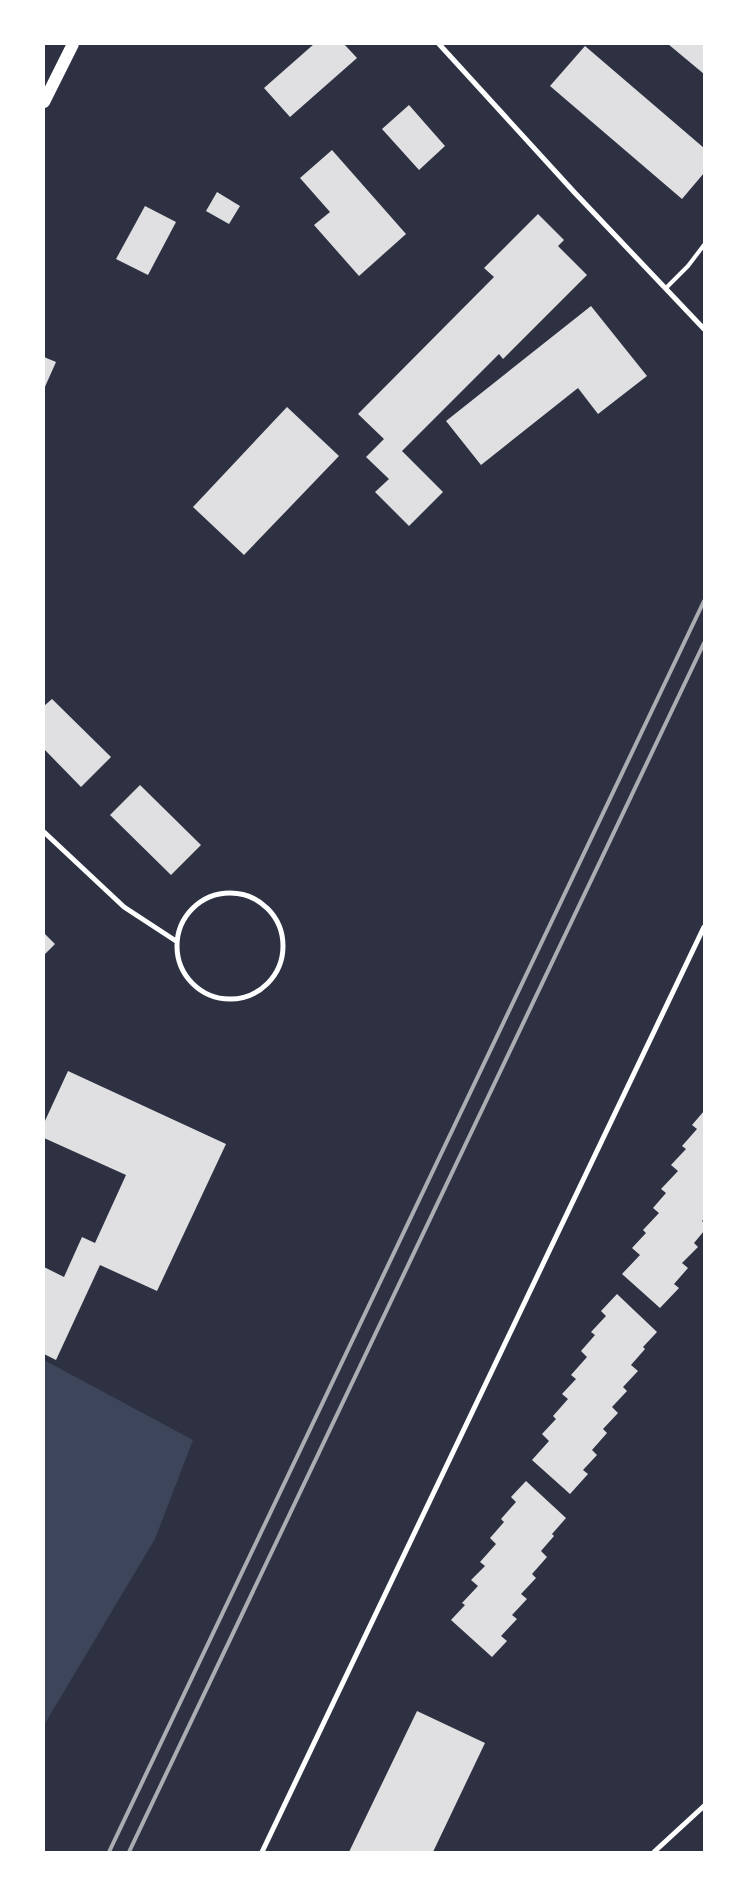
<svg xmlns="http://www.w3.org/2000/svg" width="748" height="1896" viewBox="0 0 748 1896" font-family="'Alegreya Sans',sans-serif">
	<rect width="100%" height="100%" fill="#2d3142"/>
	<path fill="#3c4559" d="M44 1360 193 1440 155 1539 44 1725Z"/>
	<path fill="#e0e0e3" d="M314 44H344L357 58 290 117 264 88Z
		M668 44H704V74Z
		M585 46 704 148V173L682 199 550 86Z
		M409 105 445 146 419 170 382 129Z
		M332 150 406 234 359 276 314 225 330 212 300 178Z
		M217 192 240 206 229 224 206 211Z
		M145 206 176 222 148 275 116 259Z
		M538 214 564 240 558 246 587 275 503 359 499 354 402 451 443 492 409 526 375 492 389 479 366 457 384 439 358 414 494 277 484 268Z
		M591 306 647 376 598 414 578 388 481 465 446 421Z
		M44 357 56 362 44 389Z
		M287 407 339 456 244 555 193 507Z
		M52 699 111 757 81 787 44 749V706Z
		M140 785 201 845 171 875 110 815Z
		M44 933 55 944 44 955Z
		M68 1071 226 1144 157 1291 100 1265 56 1360 44 1354V1267L64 1277 82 1237 95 1243 126 1175 44 1138V1123Z
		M704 1111V1219L702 1221 704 1223V1231L694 1243 698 1247 682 1263 688 1268 674 1284 679 1288 660 1308 622 1274 640 1255 632 1248 646 1233 643 1230 659 1213 653 1208 666 1193 661 1189 678 1171 671 1165 686 1149 682 1146 697 1129 692 1125Z
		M617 1294 657 1332 643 1347 645 1349 631 1365 638 1371 623 1387 627 1391 612 1407 618 1413 603 1429 607 1433 592 1450 597 1455 583 1470 588 1474 570 1494 532 1460 549 1441 542 1434 556 1419 553 1416 568 1399 562 1394 576 1379 571 1375 587 1357 581 1351 595 1335 591 1332 606 1316 601 1311Z
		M526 1481 566 1518 552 1534 554 1536 541 1551 547 1557 532 1574 536 1578 521 1594 527 1599 512 1615 517 1619 501 1636 507 1641 492 1657 451 1620 465 1605 462 1603 478 1586 471 1580 485 1566 480 1562 496 1544 490 1538 504 1522 501 1519 516 1502 511 1497Z
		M417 1711 485 1743 433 1852H349Z"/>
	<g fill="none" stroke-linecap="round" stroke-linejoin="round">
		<path stroke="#fff" stroke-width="4" d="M666 288 688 266 704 245"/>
		<path stroke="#fff" stroke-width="5" d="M439 44 575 193 704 329
			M44 832 124 907 176 941
			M177 946a53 53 0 1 1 106 0a53 53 0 1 1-106 0Z
			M262 1852 704 927
			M654 1852 704 1806"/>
		<path stroke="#fff" stroke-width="12" d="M44 102 73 44"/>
		<path stroke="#abadb3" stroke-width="4" d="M109 1852 704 601
			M129 1852 704 643"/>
	</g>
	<rect width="748" height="1896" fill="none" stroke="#ffffff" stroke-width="90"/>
</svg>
